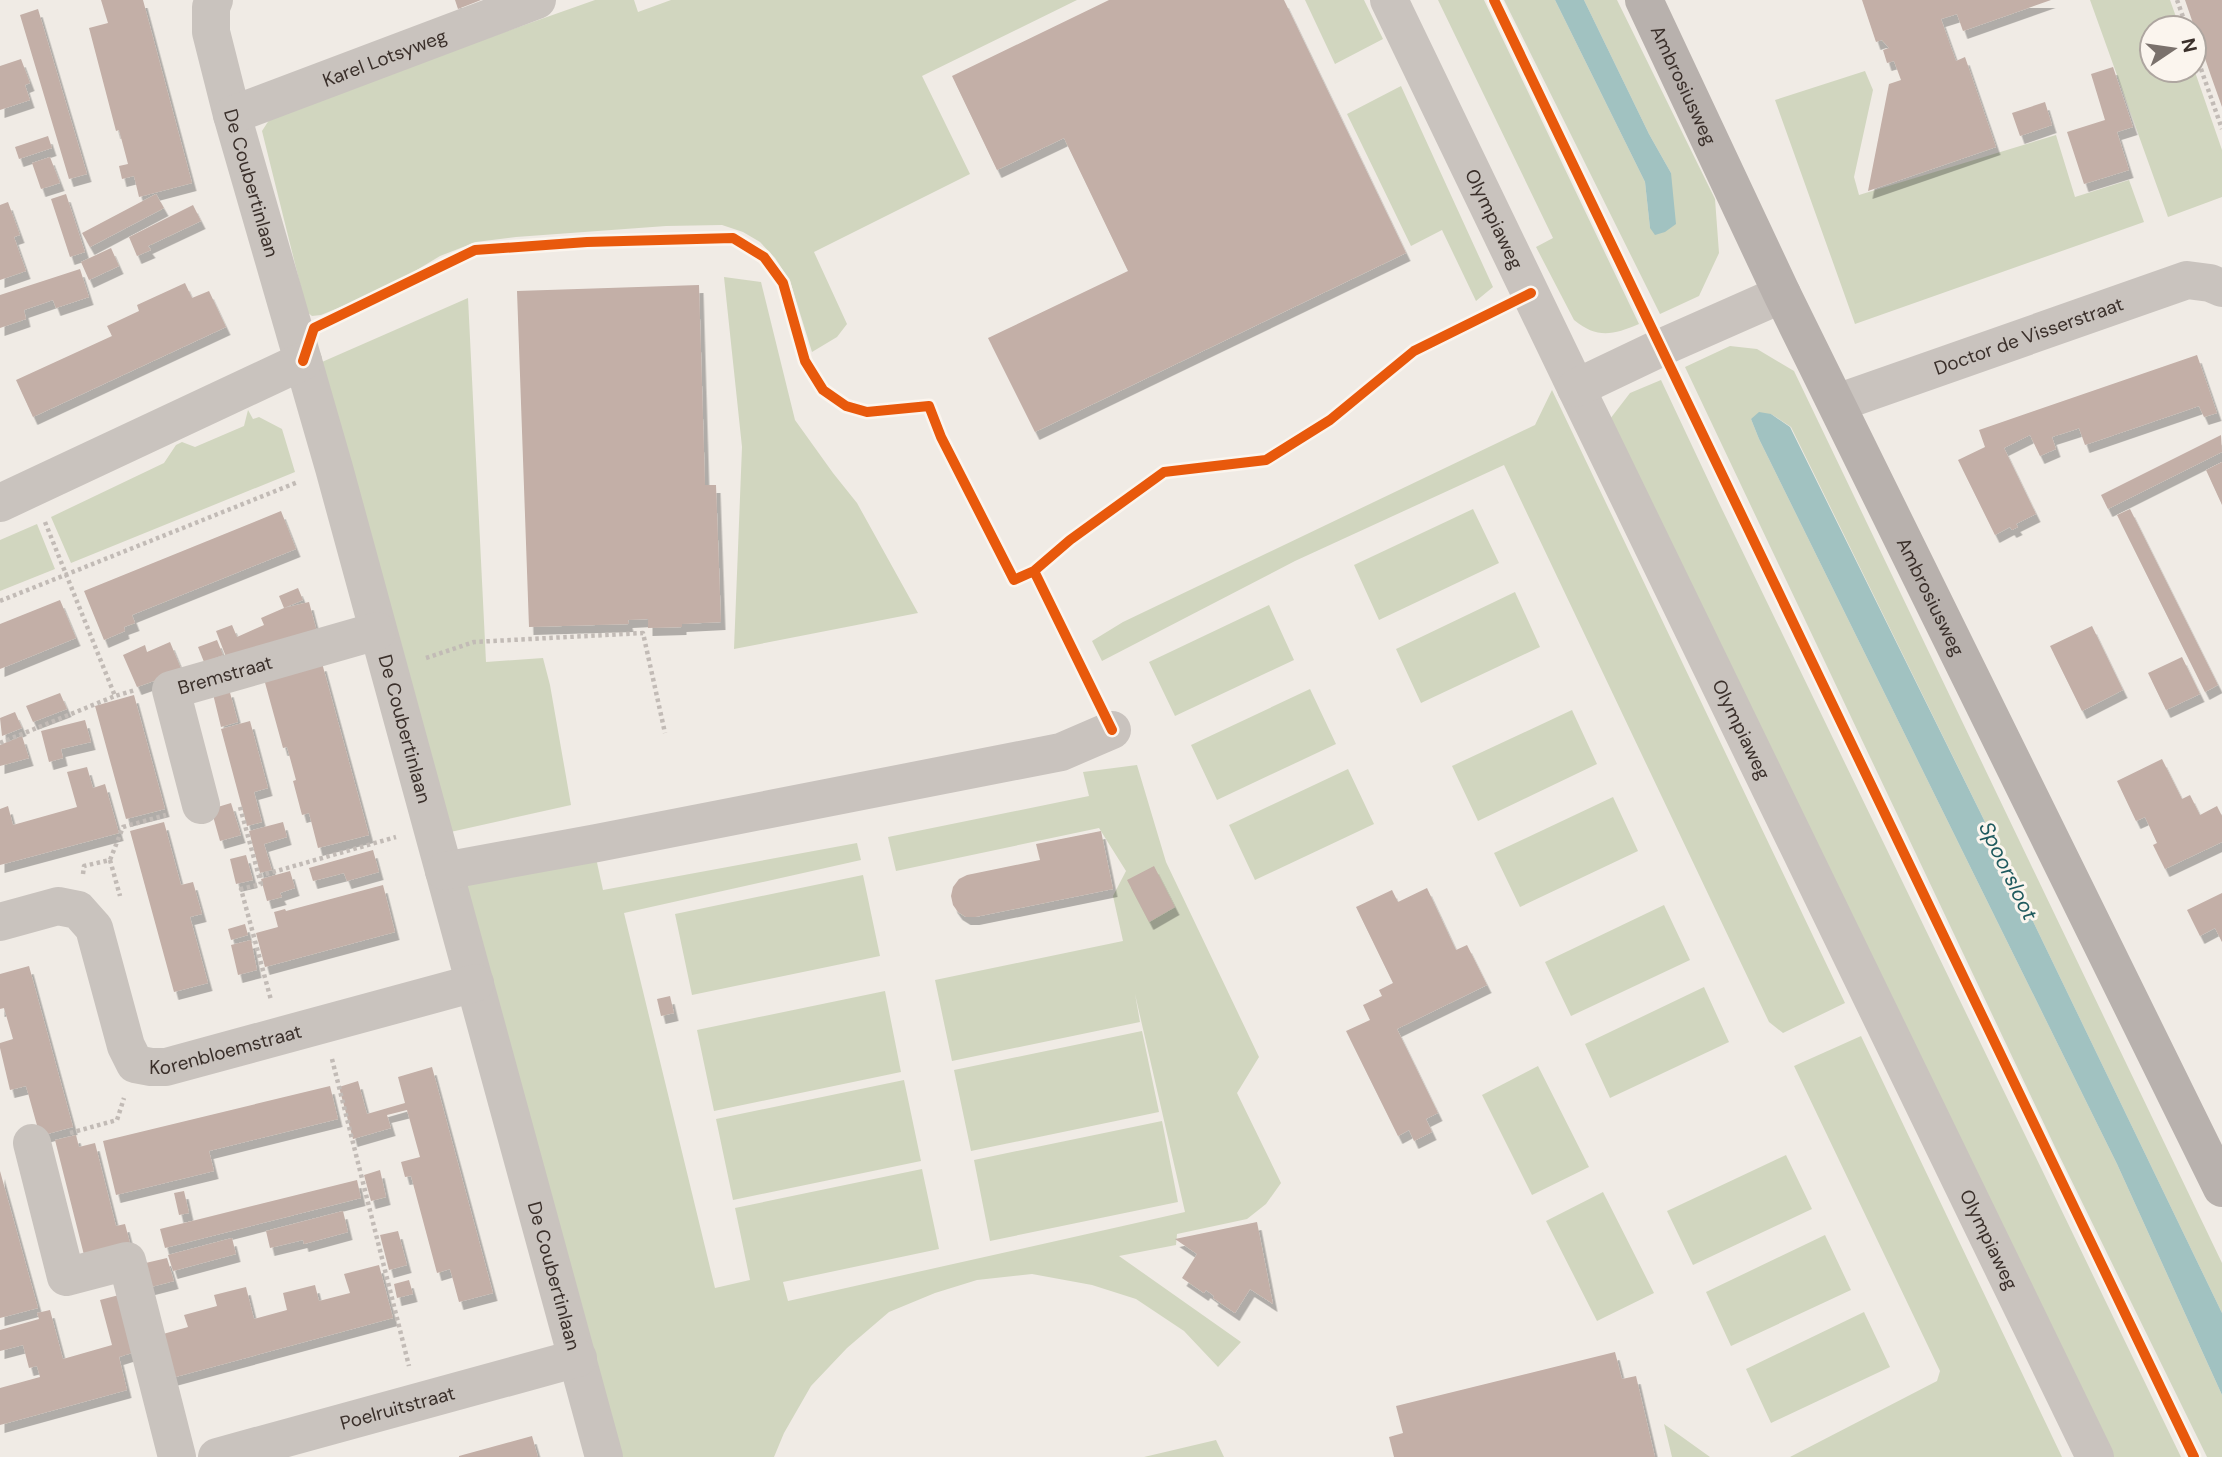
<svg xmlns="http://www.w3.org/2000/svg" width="2222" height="1457" viewBox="0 0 2222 1457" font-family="'DM Sans',sans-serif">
	<defs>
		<filter id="shadow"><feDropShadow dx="4.5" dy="8" stdDeviation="0" flood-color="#0004"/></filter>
	</defs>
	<rect width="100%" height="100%" fill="#f0ebe5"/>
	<path fill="#d1d6bf" d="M595 0H634L638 12 671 0H1077L922 76 970 174 814 252 847 324 837 337 812 352 790 281 775 258 760 242 743 232 722 225 666 226 516 237 476 242 440 256 387 288 321 315 312 316 307 312 262 131 273 114Z
		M1305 0H1364L1383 39 1335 64Z
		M1438 0H1484L1639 324C1613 335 1597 339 1574 320L1536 247 1553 238Z
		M1504 0H1555L1645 182 1650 228 1671 173 1649 134 1584 0H1617L1715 199 1719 253 1699 296 1660 314Z
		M2090 0H2170L2180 28H2152V70L2194 69 2222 150V197L2168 217Z
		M1865 71 1873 90 1854 177 1859 195 2056 135 2075 197 2129 180 2144 222 1855 324 1775 100Z
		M1401 86 1493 287 1476 301 1442 230 1411 246 1347 114Z
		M724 277 761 282 795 420 833 473 857 503 918 613 734 649 742 447Z
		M468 298 486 662 543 658 550 685 571 805 446 833 322 362Z
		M1730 346 1757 349 1794 371 2222 1263V1313L1988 828 1791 427 1771 414 1751 419 1759 439 2117 1164 2222 1395V1457H2207L2055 1147 1685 367Z
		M1661 380 1719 503 2181 1457H2107L1610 419 1630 393Z
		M1552 390 1845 1003 1783 1033 1769 1022 1504 465 1295 561 1102 661 1092 641 1123 622 1535 425Z
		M248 410 253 419 259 417 282 429 295 472 71 563 51 517 164 463 176 445 182 442 195 447 244 426Z
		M1473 509 1499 563 1379 620 1354 565Z
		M37 524 55 569 0 591V540Z
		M1515 592 1540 647 1421 703 1396 649Z
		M1269 605 1294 660 1175 716 1149 662Z
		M1310 689 1336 744 1217 800 1191 745Z
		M1572 710 1597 764 1478 821 1452 766Z
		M1137 765 1166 862 1259 1057 1237 1093 1281 1183 1266 1204 1247 1219 1177 1234 1176 1245 1119 1256 1241 1342 1218 1367 1184 1331 1136 1299 1092 1285 1032 1274 977 1280 935 1293 889 1312 847 1348 811 1386 784 1433 774 1457H616L457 883 596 858 603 890 857 843 861 860 624 913 715 1288 750 1280 735 1208 922 1169 939 1249 783 1282 788 1301 1185 1212 1135 994 1140 1022 952 1061 935 980 1123 941 1113 896 1126 871 1099 828 896 871 888 837 1089 796 1083 772Z
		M1348 769 1374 824 1255 880 1229 825Z
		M1613 797 1638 851 1520 907 1494 853Z
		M863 875 880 956 692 995 675 914Z
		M1664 905 1690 960 1571 1016 1545 962Z
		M1704 987 1729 1042 1610 1098 1585 1044Z
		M885 991 901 1072 714 1111 697 1030Z
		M1142 1031 1159 1112 971 1151 954 1070Z
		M1861 1036 2062 1457H1790L1937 1381 1940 1371 1794 1066Z
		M1538 1066 1589 1167 1532 1195 1482 1095Z
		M904 1080 921 1161 733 1200 716 1119Z
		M1162 1121 1178 1202 990 1241 974 1160Z
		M1786 1155 1812 1209 1693 1265 1667 1211Z
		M1603 1192 1654 1293 1597 1321 1546 1221Z
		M1825 1235 1851 1290 1731 1346 1706 1292Z
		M1864 1312 1890 1367 1771 1423 1746 1369Z
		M1664 1424 1710 1457H1672Z
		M1216 1440 1224 1457H1144Z"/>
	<path fill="#a1c2c1" d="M1555 0H1584L1649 134 1671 173 1676 224 1665 232 1655 235 1650 228 1645 182Z
		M1759 412 1771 414 1790 427 1988 828 2222 1313V1395L2117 1164 1759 439 1751 419Z"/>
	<path fill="#c3afa7" filter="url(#shadow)" d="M101 0H143L192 183 139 197 134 176 122 179 119 166 128 164 119 130 116 131 89 28 108 23Z
		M455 0H481L458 9Z
		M1109 0H1284L1406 253 1035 432 988 338 1128 271 1064 138 997 170 952 76Z
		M1862 0H2051L1963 31 1957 14 1941 19 1956 61 1965 57 1996 147 1868 191 1889 84 1901 80 1894 61 1887 63 1883 50 1889 48 1882 40 1876 42Z
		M2185 0H2222V107L2211 76Z
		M38 9 87 174 69 179 20 15Z
		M21 59 30 83 25 85 30 100 0 110V66Z
		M2113 67 2133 127 2117 132 2129 170 2084 184 2067 132 2105 120 2091 74Z
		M2045 102 2052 125 2020 136 2012 113Z
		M48 136 52 148 19 159 15 147Z
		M50 157 60 183 41 189 32 163Z
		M66 194 85 252 70 257 51 199Z
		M156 194 164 208 90 247 82 233Z
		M8 202 20 235 14 237 26 271 0 280V205Z
		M193 205 201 221 148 246 151 250 137 256 129 237Z
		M111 248 119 266 89 280 81 262Z
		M80 269 89 297 56 308 53 300 24 310 26 319 0 328V295Z
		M185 283 192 298 209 291 226 327 33 417 16 380 112 336 107 326 139 311 137 305Z
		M699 285 705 485H716L721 622 682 624V627L648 628V619L628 620 629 624 529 627 517 291Z
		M2197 355 2217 413 2204 417 2199 406 2085 445 2079 428 2077 429 2052 437 2056 449 2040 456 2030 435 2004 448 2036 514 2016 524 2018 527 2012 530 2010 527 1995 535 1958 460 1985 447 1979 430Z
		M2221 435 2222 452 2108 509 2101 495Z
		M2222 462V505L2206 470Z
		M2130 509 2218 685 2205 692 2117 515Z
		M281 511 296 549 132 615 135 623 124 627 125 631 104 640 84 591Z
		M298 588 303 600 284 608 279 596Z
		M60 600 76 638 0 669V624Z
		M309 602 317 632 228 662 216 631 232 625 237 637 264 625 261 618 284 608Z
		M2092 626 2123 690 2082 711 2050 646Z
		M217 640 223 655 204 662 198 647Z
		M170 642 182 671 137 687 123 655 145 645 147 652Z
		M2182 657 2200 694 2166 710 2148 673Z
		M322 663 369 835 318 848 309 813 302 815 293 781 296 780 287 747 283 748 264 679Z
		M229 689 238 722 221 727 213 694Z
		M60 693 67 709 33 722 26 706Z
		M134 695 165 809 126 819 95 706Z
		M15 712 22 728 2 736 0 718Z
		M85 720 91 742 61 749 63 758 49 762 41 731Z
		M250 721 268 788 254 792 262 822 247 826 221 729Z
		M22 736 29 758 0 766V745Z
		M2162 759 2182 799 2190 795 2200 815 2217 806 2222 816V842L2165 869 2153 845 2157 843 2145 817 2136 821 2117 781Z
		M87 767 93 788 105 784 119 833 0 865V809L8 806 13 825 77 807 67 772Z
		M231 803 241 835 220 841 211 809Z
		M164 822 181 885 193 882 202 914 190 917 208 983 174 992 130 831Z
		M283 822 287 837 264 844 272 870 260 873 249 831Z
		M1101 831 1113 889 975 917H966L958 912 953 905 951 896 953 887 959 879 967 875 1040 860 1036 844Z
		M373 850 379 872 347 881 344 873 313 881 309 868Z
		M246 855 253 880 236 884 230 859Z
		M1154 866 1175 907 1149 922 1127 880Z
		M290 871 295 888 280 893 282 897 267 901 261 879Z
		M383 885 395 932 265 967 256 933 278 927 274 912 285 909 286 911Z
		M1427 888 1456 950 1467 945 1487 985 1397 1029 1438 1113 1426 1119 1432 1132 1414 1141 1409 1130 1398 1136 1346 1031 1370 1020 1363 1005 1382 996 1379 990 1393 983 1356 907 1392 890 1398 902Z
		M2222 893V942L2215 928 2200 936 2187 910Z
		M245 924 248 935 231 940 228 929Z
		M251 940 257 970 238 975 231 945Z
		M29 966 73 1127 40 1136 26 1086 10 1090 0 1048V1043L13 1039 4 1008 0 1009V974Z
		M670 996 674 1013 661 1016 657 999Z
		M432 1067 493 1293 459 1302 450 1269 437 1273 411 1176 405 1177 401 1162 420 1157 407 1110 387 1115 391 1128 353 1139 339 1087 358 1081 367 1114 405 1103 398 1077Z
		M330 1086 338 1119 209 1151 214 1171 116 1195 103 1141Z
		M76 1135 79 1147 95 1143 116 1226 125 1224 130 1243 84 1255 55 1140Z
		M380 1170 386 1197 371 1201 364 1175Z
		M0 1171 38 1308 0 1318Z
		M357 1180 361 1198 165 1248 160 1229Z
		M184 1191 189 1213 179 1215 174 1193Z
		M343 1211 348 1232 304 1244 303 1240 270 1248 266 1231Z
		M1257 1222 1273 1304 1250 1289 1235 1313 1213 1298 1214 1296 1206 1290 1204 1293 1182 1278 1197 1254 1175 1239Z
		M398 1231 407 1265 389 1270 380 1235Z
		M232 1238 236 1254 173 1271 168 1255Z
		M167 1258 174 1281 143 1289 137 1265Z
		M379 1265 393 1318 168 1379 156 1336 188 1327 184 1315 217 1306 214 1295 246 1287 254 1319 287 1310 283 1293 315 1285 319 1301 350 1293 344 1274Z
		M409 1280 413 1294 397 1298 394 1284Z
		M119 1295 135 1352 119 1357 127 1390 0 1425V1388L40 1377 37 1366 29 1368 23 1345 0 1351V1330L39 1319 37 1313 50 1310 63 1359 112 1345 100 1300Z
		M1615 1352 1622 1379 1636 1376 1655 1457H1394L1389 1437 1403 1433 1396 1406Z
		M532 1436 538 1457H459V1456Z"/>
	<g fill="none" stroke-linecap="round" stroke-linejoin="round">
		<path stroke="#c2bbb6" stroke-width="4.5" stroke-dasharray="3.5 3.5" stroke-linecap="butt" d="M2177 0 2187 28
			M2194 49 2222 129
			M45 522 115 696 135 690
			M0 601 298 482
			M426 658 474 642 643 633 665 733
			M0 743 115 696
			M240 807 261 884 241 889 271 1000
			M110 860 120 896
			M83 874 84 866 110 860 123 827 166 815
			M259 876 396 837
			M332 1059 409 1366
			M70 1133 117 1120 124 1098"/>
		<g stroke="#c9c3be" stroke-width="38">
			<path id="s1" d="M214 0 211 7V32L232 115 334 468 604 1457"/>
			<path id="s2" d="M1389 0 1576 388 2095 1457"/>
			<path id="s3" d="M232 115 537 0"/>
			<path d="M1576 388 1660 348 1782 294"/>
			<path id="s4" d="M1837 403 2187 280 2210 283 2222 288"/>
			<path d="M0 503 303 361"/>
			<path id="s5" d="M201 805 171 690 377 631"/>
			<path d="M444 871 597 843 1061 752 1112 730"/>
			<path id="s6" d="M0 922 58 906 78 910 94 928 126 1046 135 1064 151 1067H166L475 983"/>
			<path d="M32 1143 66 1277 127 1261 177 1457"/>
			<path id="s7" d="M217 1457 578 1358"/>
		</g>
		<path stroke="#b8b1ad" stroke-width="38" id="s8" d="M1644 0 1782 294 2222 1188"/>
		<g stroke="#fbf5ee" stroke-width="15">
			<path id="cycleway" d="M1494 0 2194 1457
				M303 361 314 328 475 250 587 242 733 238 764 257 783 283 805 361 823 390 846 406 867 412 929 406 941 437 1014 580 1034 571
				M1112 730 1034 571 1070 540 1164 472 1266 460 1330 420 1414 351 1531 293"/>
		</g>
		<use href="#cycleway" stroke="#e8590c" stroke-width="10"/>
	</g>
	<g text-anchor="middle" stroke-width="6" stroke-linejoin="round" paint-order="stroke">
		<g font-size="19" fill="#3b302b" stroke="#fbf5ee">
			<text dy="7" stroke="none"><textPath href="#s3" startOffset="163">Karel Lotsyweg</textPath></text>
			<text dy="7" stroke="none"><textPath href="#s8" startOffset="94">Ambrosiusweg</textPath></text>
			<text dy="7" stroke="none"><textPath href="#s1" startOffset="189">De Coubertinlaan</textPath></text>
			<text dy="7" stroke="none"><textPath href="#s2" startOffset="243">Olympiaweg</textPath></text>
			<text dy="7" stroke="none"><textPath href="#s4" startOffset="203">Doctor de Visserstraat</textPath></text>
			<text dy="7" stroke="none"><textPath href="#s8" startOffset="662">Ambrosiusweg</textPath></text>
			<text dy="7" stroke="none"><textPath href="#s5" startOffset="175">Bremstraat</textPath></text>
			<text dy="7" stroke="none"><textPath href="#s1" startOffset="756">De Coubertinlaan</textPath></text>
			<text dy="7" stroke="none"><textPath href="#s2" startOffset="810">Olympiaweg</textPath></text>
			<text dy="7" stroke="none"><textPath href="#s6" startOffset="340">Korenbloemstraat</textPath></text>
			<text dy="7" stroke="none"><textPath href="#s2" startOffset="1377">Olympiaweg</textPath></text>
			<text dy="7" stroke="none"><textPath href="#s1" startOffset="1323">De Coubertinlaan</textPath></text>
			<text dy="7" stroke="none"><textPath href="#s7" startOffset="187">Poelruitstraat</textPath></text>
		</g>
		<g font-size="21" font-style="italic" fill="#1f5a5e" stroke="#fbf5ee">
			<text transform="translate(2008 871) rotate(64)" y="7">Spoorsloot</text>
		</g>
	</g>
	<g transform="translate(2173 49) rotate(77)"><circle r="33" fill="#fbf5ee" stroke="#aea6a0" stroke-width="2"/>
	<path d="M0-5L12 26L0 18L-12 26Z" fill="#7a716c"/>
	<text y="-10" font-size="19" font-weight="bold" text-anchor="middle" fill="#3b302b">N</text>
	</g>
</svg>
